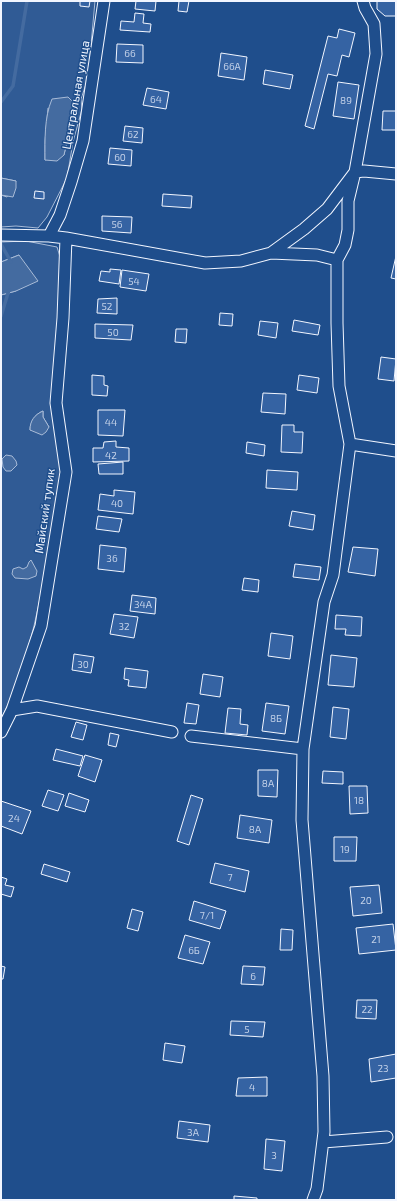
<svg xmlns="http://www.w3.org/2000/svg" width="397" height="1201" viewBox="0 0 397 1201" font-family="'Exo 2',sans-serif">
	<rect width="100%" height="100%" fill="#1f4e8c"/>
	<path fill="#305b95" stroke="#a8bbd7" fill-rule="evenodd" d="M1 1H95L88 78 81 99 82 109 73 142 67 178 47 217 38 228 16 226 1 227V195L7 197 16 181 1 178ZM48 108 73 122 68 137 64 155 45 160V141Z
		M26 241 57 247 61 260 58 338 62 473 49 543 41 594 34 626 19 681 1 719V295L16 291 19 255 1 262V242ZM43 411V417L49 427 30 430C30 422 35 414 43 411Z"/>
	<path fill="#446ba0" stroke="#a8bbd7" d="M68 97 75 104 73 122 68 137 64 155 57 161 45 160C45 140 44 118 52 99Z
		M1 178 16 181V188L13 197 1 195Z
		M19 255 38 281 16 291 1 295V262Z
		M43 411V417L49 427 46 432 42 435 30 430C30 421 34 415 43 411Z
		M6 455 12 456 16 461 17 465 11 471H6L3 467 2 459Z
		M31 560 37 571 36 576 28 579 15 578 12 574 13 569 19 567 23 569 27 567 29 562Z"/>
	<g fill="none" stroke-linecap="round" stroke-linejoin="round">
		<path stroke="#446ba0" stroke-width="3.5" d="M1 102 13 86 27 1
			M1 244 11 262
			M1 316 9 290"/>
	</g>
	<path fill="#3563a3" stroke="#f2f6ff" d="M80 1H90L89 7 80 6Z
		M136 1H156L155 11 135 9Z
		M179 1H189L187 12 178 11Z
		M377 1H396V16H385L377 9Z
		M135 13 144 14 143 23 151 24 150 32 120 30 121 21 134 22Z
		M339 29 355 33 349 57 342 55 337 76 328 74 314 129 305 126 328 36 337 38Z
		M117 44 143 45V63L116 62Z
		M221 53 247 57 244 80 218 76Z
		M265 70 293 75 290 89 263 84Z
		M338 82 359 85 354 119 333 116Z
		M147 88 169 92 166 109 143 105Z
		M383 111H396V130H382Z
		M125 126 143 128 142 143 123 141Z
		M110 148 132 150 131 166 108 164Z
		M35 191 44 192V199L34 198Z
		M163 194 192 196 191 208 162 206Z
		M102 216 132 217 131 233 102 231Z
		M396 256V279L391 278Z
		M110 269 121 270 119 284 99 281 101 271 110 272Z
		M122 270 149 274 146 291 120 287Z
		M117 298V314L97 313 98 299Z
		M220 313 233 314 232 326 219 325Z
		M294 320 320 325 318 335 292 331Z
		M260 321 278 323 276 338 258 335Z
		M95 324 133 325 131 340 95 338Z
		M176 329H187L186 343 175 342Z
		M381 357 396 359 394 381 378 379Z
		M92 375 104 376V385L108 386 107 396 92 395Z
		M299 375 319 378 317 393 297 390Z
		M263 393 286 394 285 414 261 412Z
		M98 410H125L123 436 98 435Z
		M282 425H294V432H303L302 453 281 452Z
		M116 441V447L129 448V461L93 462V448H103L104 442Z
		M247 442 265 445 264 456 246 453Z
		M123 462V474H99L98 464Z
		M267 470 298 472 297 490 266 488Z
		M114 490 135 492 133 514 98 510 100 494 114 496Z
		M292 511 315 515 313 530 289 526Z
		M98 516 122 519 119 532 96 529Z
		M100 545 126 548 124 572 98 569Z
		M353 547 378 549 375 576 348 572Z
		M295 564 321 567 319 580 293 577Z
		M244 578 259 580 258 592 242 590Z
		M132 595 156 598 155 614 130 611Z
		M114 614 138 617 134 638 110 634Z
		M336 615 362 617 361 636 345 635 346 629H335Z
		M271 633 293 636 290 659 268 656Z
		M74 654 94 657 91 673 72 670Z
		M331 655 357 658 354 687 328 685Z
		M125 668 148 671 146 688 128 686 129 680 124 679Z
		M203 674 223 677 220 697 200 694Z
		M187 703 199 705 196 724 184 723Z
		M266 703 289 706 285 734 262 731Z
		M333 707 349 709 346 739 330 737Z
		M228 708 241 709 240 724 248 725 247 735 225 733Z
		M76 722 87 725 83 740 71 737Z
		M110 733 119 735 116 747 108 745Z
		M56 749 83 756 80 766 53 760Z
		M85 755 102 760 95 782 78 776Z
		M258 770H278L277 797 258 796Z
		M323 771 343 772V784L322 783Z
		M349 786H367L368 813 350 814Z
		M48 790 64 795 58 811 42 806Z
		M69 793 89 800 85 812 65 806Z
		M191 795 203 799 189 845 177 841Z
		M1 801 31 811 22 834 1 826Z
		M240 815 272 820 269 843 237 838Z
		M334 837H357L356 861H334Z
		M215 863 249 871 245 892 210 883Z
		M44 864 70 872 67 882 41 874Z
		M1 877 7 879 5 885 14 887 11 897 1 894Z
		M379 885 382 913 353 916 350 887Z
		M194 901 226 911 220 929 189 920Z
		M132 909 143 912 138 931 127 928Z
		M393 924 396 950 359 954 356 928Z
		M281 929 293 930 292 950H280Z
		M185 935 210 942 203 964 178 958Z
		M1 966 5 967 3 979H1Z
		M243 966 265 967 263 985 241 984Z
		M357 1000H377L376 1019 356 1018Z
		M231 1021 265 1022 263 1037 230 1035Z
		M165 1043 185 1046 182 1063 163 1060Z
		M396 1054V1078L371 1082 369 1059Z
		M267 1077V1096H236L238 1078Z
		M179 1121 210 1125 208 1142 177 1138Z
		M266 1139 285 1141 282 1171 264 1169Z
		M234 1196 257 1198V1200H234Z"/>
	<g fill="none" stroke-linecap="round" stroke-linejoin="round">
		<g stroke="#f2f6ff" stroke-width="13">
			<path id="minor" d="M1 235 49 236 66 238 205 263 241 261 271 253 304 229 327 209 355 172 364 171 396 174
				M49 236 60 215 71 182 83 141 104 1
				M271 253 317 255 337 260
				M350 444 396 451
				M12 710 37 706 172 732
				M1 732 12 710 41 626 66 472 56 403 63 318 66 238
				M191 736 303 749
				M323 1142 387 1137
				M313 1200 317 1189 324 1132 323 1076 302 820 303 749 324 602 333 575 350 444 339 386 337 323V260L345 245 348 230V201L355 172 376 54 374 24 365 8 363 1"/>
		</g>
		<use href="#minor" stroke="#1f4e8c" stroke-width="11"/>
	</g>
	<g text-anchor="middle" stroke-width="3" stroke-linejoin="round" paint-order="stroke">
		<g font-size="10" fill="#c3d1e8">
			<text x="130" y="57">66</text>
			<text x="232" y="70">66А</text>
			<text x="156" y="103">64</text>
			<text x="346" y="104">89</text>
			<text x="133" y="138">62</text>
			<text x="120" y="161">60</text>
			<text x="117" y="228">56</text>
			<text x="134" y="285">54</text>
			<text x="107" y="310">52</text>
			<text x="113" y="336">50</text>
			<text x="111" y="426">44</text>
			<text x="111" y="459">42</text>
			<text x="117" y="507">40</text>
			<text x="112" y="562">36</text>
			<text x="143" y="608">34А</text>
			<text x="124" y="630">32</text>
			<text x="83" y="668">30</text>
			<text x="276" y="722">8Б</text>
			<text x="268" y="787">8А</text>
			<text x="359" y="804">18</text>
			<text x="14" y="822">24</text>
			<text x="255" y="833">8А</text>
			<text x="345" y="853">19</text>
			<text x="230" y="881">7</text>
			<text x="366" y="904">20</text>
			<text x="207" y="919">7/1</text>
			<text x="376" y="943">21</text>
			<text x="194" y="954">6Б</text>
			<text x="253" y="980">6</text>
			<text x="367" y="1013">22</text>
			<text x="247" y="1033">5</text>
			<text x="383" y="1072">23</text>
			<text x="252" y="1091">4</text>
			<text x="193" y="1136">3А</text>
			<text x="274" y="1159">3</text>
		</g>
		<g font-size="12" fill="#f2f6ff" stroke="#1f4e8c">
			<text transform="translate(76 95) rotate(-80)" y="4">Центральная улица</text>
			<text transform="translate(45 511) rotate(-82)" y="4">Майский тупик</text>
		</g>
	</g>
	<rect width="397" height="1201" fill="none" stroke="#f2f6ff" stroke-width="4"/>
</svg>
